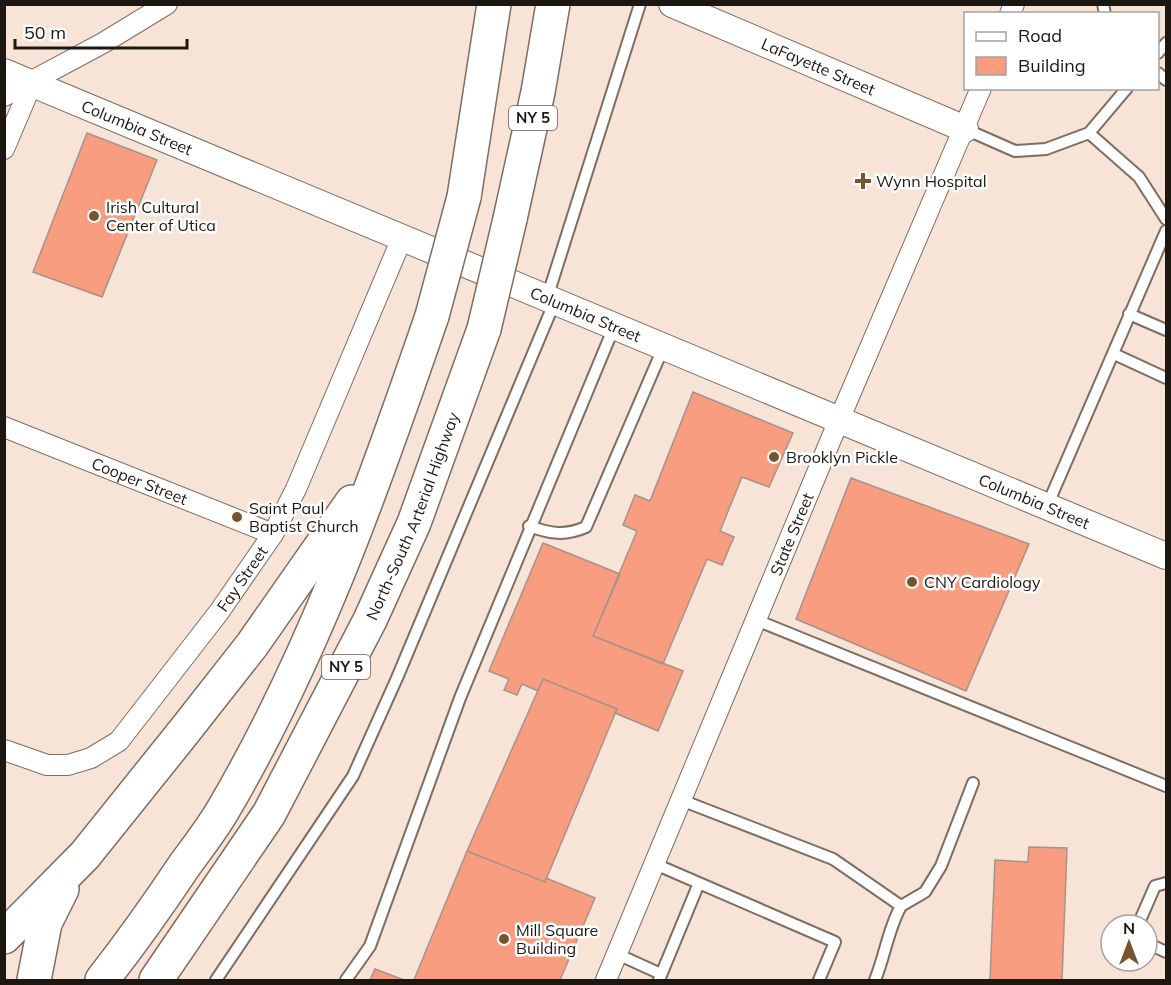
<svg xmlns="http://www.w3.org/2000/svg" width="1171" height="985" viewBox="0 0 1171 985" font-family="Mulish,sans-serif">
	<rect width="100%" height="100%" fill="#f7e4d6"/>
	<path fill="#f89d80" stroke="#a7928b" stroke-width="1.5" d="M87 133 157 160 102 297 33 272Z
		M693 392 793 433 769 487 742 477 720 531 734 537 722 565 707 559 663 664 593 636 637 531 623 525 635 495 650 501Z
		M851 478 1029 544 966 691 796 619Z
		M543 543 620 574 593 636 683 671 658 731 615 713 617 709 543 679 538 691 522 684 517 695 504 690 509 679 489 671Z
		M543 679 617 709 545 882 467 851Z
		M1029 847 1067 848 1062 980H990L995 860 1028 862Z
		M467 851 545 882 546 878 595 898 560 980H414Z
		M375 969 404 980H370Z"/>
	<g fill="none" stroke-linecap="round" stroke-linejoin="round">
		<g stroke="#7e6d61" stroke-width="14">
			<path id="service" d="M1103 4 1105 14
				M1158 53 1166 43
				M1158 73 1166 80
				M965 129 1015 151 1046 149 1089 133 1127 88
				M1089 133 1139 177 1166 219
				M547 298 640 4
				M1129 314 1166 330
				M1114 354 1166 378
				M1047 506 1166 231
				M529 526C551 534 565 536 586 527L664 346
				M756 620 1166 786
				M681 800 833 859 901 906C888 929 885 956 875 980
				M655 864 835 942 819 980
				M901 906 925 892 941 866 973 783
				M1138 925 1155 886 1166 883
				M1147 943 1166 952
				M617 954 661 974
				M216 980 353 776 397 678 555 301
				M346 980 370 946 460 698 614 327
				M659 980 699 883"/>
		</g>
		<g stroke="#7e6d61" stroke-width="22">
			<g id="minor">
				<path d="M1010 14 1014 4"/>
				<path d="M4 96 103 43 167 4"/>
				<path d="M4 149 32 83"/>
				<path id="s1" d="M4 427 273 534"/>
				<path id="s2" d="M4 750 47 765H68L91 758 119 741 219 612 273 534 296 489 402 238"/>
				<path id="s3" d="M606 980 839 420 981 88"/>
			</g>
		</g>
		<g stroke="#7e6d61" stroke-width="28">
			<g id="tertiary">
				<path id="s4" d="M672 4 965 129"/>
				<path id="s5" d="M4 72 1166 556"/>
			</g>
		</g>
		<g stroke="#7e6d61" stroke-width="36">
			<g id="motorway">
				<path d="M464 197 494 4"/>
				<path d="M510 219 538 92 553 4"/>
				<path d="M4 937 85 855 186 729 252 645 352 502"/>
				<path d="M34 980 45 923 62 889"/>
				<path d="M102 980C131 943 158 905 184 866 197 848 212 829 223 810 314 655 374 485 432 316"/>
				<path id="s6" d="M156 980 269 814 370 620 414 523 484 329"/>
			</g>
		</g>
		<use href="#service" stroke="#fff" stroke-width="10"/>
		<use href="#minor" stroke="#fff" stroke-width="20"/>
		<use href="#tertiary" stroke="#fff" stroke-width="26"/>
		<use href="#motorway" stroke="#fff" stroke-width="33"/>
		<g stroke="#7e6d61" stroke-width="36" stroke-linecap="butt">
			<path id="motorway-bridge" d="M432 316 464 197
				M484 329 510 219"/>
		</g>
		<use href="#motorway-bridge" stroke="#fff" stroke-width="33"/>
	</g>
	<g fill="#77542d" stroke="#fff" stroke-width="2">
		<path d="M860 172h6v6h6v6h-6v6h-6v-6h-6v-6h6z"/>
		<circle cx="94" cy="216" r="6"/>
		<circle cx="774" cy="457" r="6"/>
		<circle cx="237" cy="517" r="6"/>
		<circle cx="912" cy="582" r="6"/>
		<circle cx="504" cy="939" r="6"/>
	</g>
	<g text-anchor="middle" stroke-width="5" stroke-linejoin="round" paint-order="stroke">
		<g fill="#fff" stroke="#615d59" stroke-width="1.5">
			<rect x="509" y="106" width="48" height="24" rx="4.5"/>
			<rect x="322" y="655" width="48" height="24" rx="4.5"/>
		</g>
		<g font-size="15" font-weight="bold" fill="#1d1712">
			<text x="533" y="123">NY 5</text>
			<text x="346" y="672">NY 5</text>
		</g>
		<g font-size="16" fill="#1d1712" stroke="#fff">
			<text dy="6" stroke="none"><textPath href="#s4" startOffset="159">LaFayette Street</textPath></text>
			<text dy="6" stroke="none"><textPath href="#s5" startOffset="144">Columbia Street</textPath></text>
			<text dy="6" stroke="none"><textPath href="#s5" startOffset="630">Columbia Street</textPath></text>
			<text dy="6" stroke="none"><textPath href="#s1" startOffset="146">Cooper Street</textPath></text>
			<text dy="6" stroke="none"><textPath href="#s5" startOffset="1116">Columbia Street</textPath></text>
			<text dy="6" stroke="none"><textPath href="#s6" startOffset="532">North-South Arterial Highway</textPath></text>
			<text dy="6" stroke="none"><textPath href="#s3" startOffset="483">State Street</textPath></text>
			<text dy="6" stroke="none"><textPath href="#s2" startOffset="327">Fay Street</textPath></text>
		</g>
		<g font-size="16" fill="#1d1712" stroke="#fff" text-anchor="start">
			<text x="876" y="187">Wynn Hospital</text>
			<text x="106" y="213">Irish Cultural<tspan x="106" dy="18">Center of Utica</tspan></text>
			<text x="786" y="463">Brooklyn Pickle</text>
			<text x="249" y="514">Saint Paul<tspan x="249" dy="18">Baptist Church</tspan></text>
			<text x="924" y="588">CNY Cardiology</text>
			<text x="516" y="936">Mill Square<tspan x="516" dy="18">Building</tspan></text>
		</g>
	</g>
	<rect width="1171" height="985" fill="none" stroke="#1d1712" stroke-width="12"/>
	<rect x="964" y="12" width="195" height="78" fill="#ffffff" stroke="#a5a2a0" stroke-width="1.5"/>
	<rect x="976" y="32" width="30" height="9" fill="#ffffff" stroke="#a5a2a0" stroke-width="1.5"/>
	<text x="1018" y="42" font-size="18" fill="#1d1712">Road</text>
	<rect x="976" y="57" width="30" height="18" fill="#f89d80" stroke="#a5a2a0" stroke-width="1.5"/>
	<text x="1018" y="72" font-size="18" fill="#1d1712">Building</text>
	<g transform="translate(1129 943)"><circle r="28" fill="#ffffff" stroke="#a5a2a0" stroke-width="1.5"/>
	<path d="M0-4.5L10 22L0 15L-10 22Z" fill="#77542d"/>
	<text y="-9" font-size="16" font-weight="bold" text-anchor="middle" fill="#1d1712">N</text>
	</g>
	<path d="M15 39v9h172v-9" fill="none" stroke="#1d1712" stroke-width="3"/>
	<text x="24" y="39" font-size="18" fill="#1d1712" stroke="#ffffff" stroke-width="4.5" paint-order="stroke">50 m</text>
</svg>
